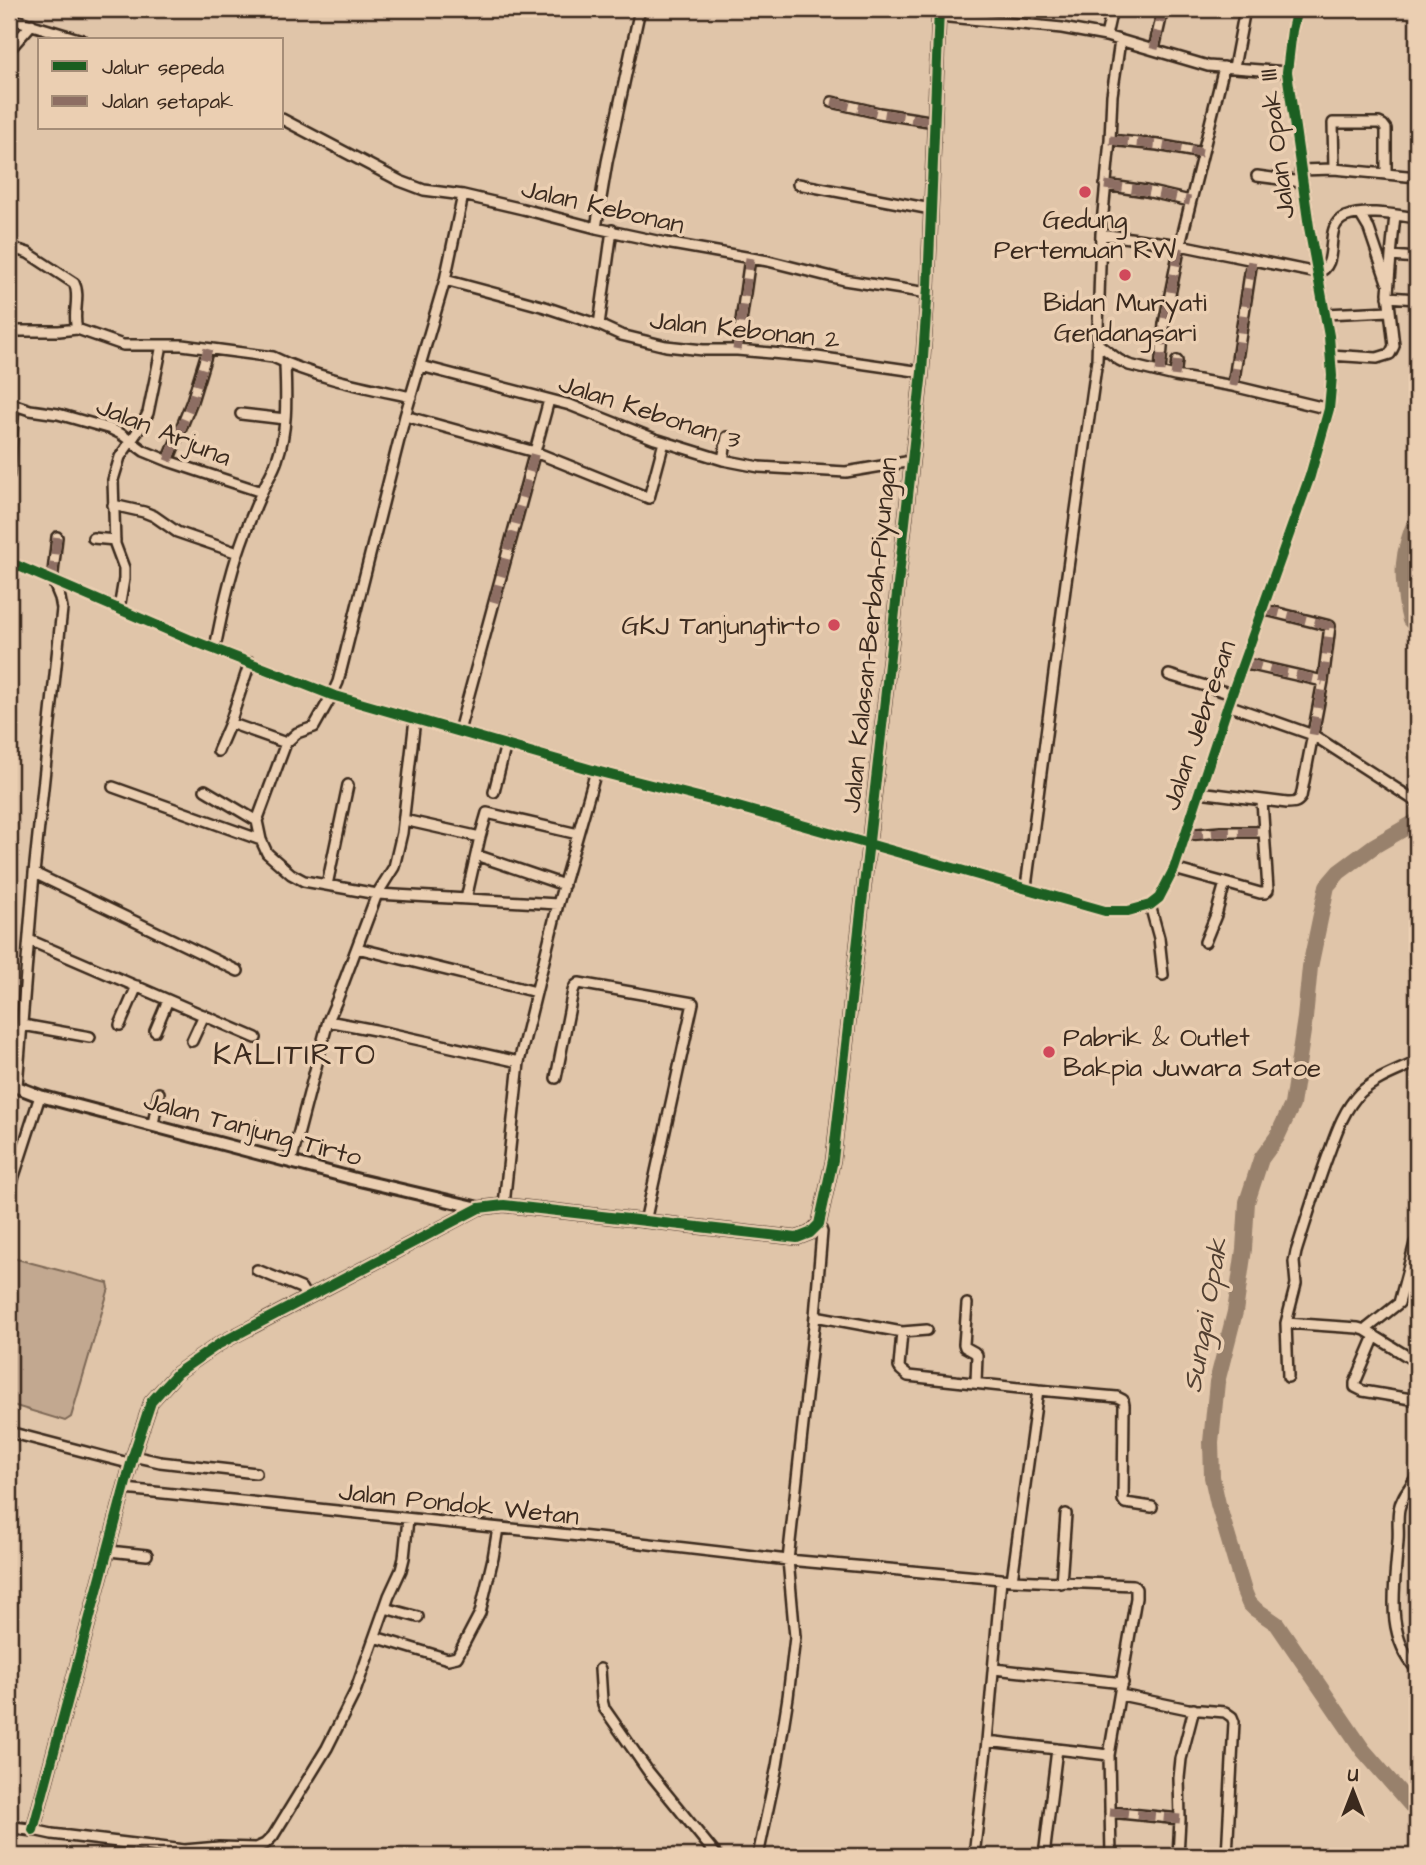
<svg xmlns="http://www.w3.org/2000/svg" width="1426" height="1865" viewBox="0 0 1426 1865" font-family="'Architects Daughter',sans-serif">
	<rect width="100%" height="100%" fill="#e0c5a9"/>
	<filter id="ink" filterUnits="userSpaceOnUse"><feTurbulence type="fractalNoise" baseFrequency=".0143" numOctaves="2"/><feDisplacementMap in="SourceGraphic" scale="14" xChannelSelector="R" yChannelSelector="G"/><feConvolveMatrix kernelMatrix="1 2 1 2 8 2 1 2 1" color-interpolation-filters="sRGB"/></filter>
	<g filter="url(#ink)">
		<path fill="#c2a890" stroke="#7e6957" stroke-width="2" d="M9 1257 108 1283 109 1288 71 1417 65 1421 9 1404Z"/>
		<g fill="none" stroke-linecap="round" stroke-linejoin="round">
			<path stroke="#98816c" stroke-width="16" d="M1417 518C1401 553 1401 575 1408 612L1410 620 1417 626
				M1417 821 1374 846 1339 872 1327 886 1310 967 1305 1018 1292 1105 1277 1137 1261 1159 1247 1202 1244 1249 1235 1312 1217 1382 1211 1442 1212 1477 1218 1504 1244 1591 1249 1603 1255 1609 1277 1624 1363 1750 1417 1812"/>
			<g stroke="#3b2a1e" stroke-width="14">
				<path id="minor" d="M939 16 1062 28 1106 36 1208 66 1287 72
					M9 18 82 40
					M1106 36 1112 9
					M1154 49 1163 9
					M9 50 32 24
					M1224 67 1180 245 1317 273C1342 265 1321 227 1345 217 1366 209 1395 215 1417 218
					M1234 67 1245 9
					M832 102 879 113 935 122
					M282 119 400 181 424 190 463 195 523 209 596 228 666 243 768 261 844 280 928 293
					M1110 140 1158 145 1202 153
					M1334 169 1333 123H1379L1383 125 1386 129V174
					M1300 170 1334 169 1417 177
					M1257 176 1302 182
					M798 184 931 209
					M1105 185 1146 191 1190 201
					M463 195 445 280 405 416 338 682 332 695 314 727 297 733 286 743 257 821 261 840 267 853 291 874 304 881 377 894 558 904
					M1360 214 1369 229 1387 282
					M596 228 607 162 640 9
					M1101 234 1180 245 1164 324 1160 372
					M9 247 28 253 74 283C81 296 72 314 77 329L123 345H182L273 357C316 378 365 387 411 397
					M1391 256 1395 215
					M445 280 545 307 599 325 621 335 666 346 703 350H737L817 357 922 372
					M1388 297 1417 299
					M1325 314 1390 311
					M599 325 612 230
					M9 331H59L77 329
					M1098 344 1119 360 1129 365 1175 376 1233 386 1329 409
					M737 350 750 258
					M1330 355 1377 358 1390 354 1394 346 1388 293 1391 256 1417 258
					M421 366 570 405 655 439 723 460 759 467 846 472 912 461
					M1175 376 1177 361
					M1233 386 1252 260
					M9 403 30 410 58 414 111 429 121 434 144 451 171 462 262 492
					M241 414 285 419
					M405 416 535 452 649 498 664 442
					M723 460 727 437
					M168 461 192 401 208 349
					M9 475 14 405
					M113 505 144 512 154 516 177 532 238 553
					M93 538 115 540
					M9 562 191 640 332 695 596 771 738 807 1105 911H1128L1150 905 1159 898 1174 869 1228 705 1310 476 1329 409 1332 376 1329 336 1309 227 1287 72 1292 30 1297 9
					M52 581 57 537
					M119 609 124 579V568L115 544 113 480 120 457 142 425 148 413 162 345
					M215 648C222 613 229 578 241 544 247 527 254 510 261 494 266 482 273 472 277 460 288 428 286 396 285 364
					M250 662 230 723 286 743
					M1243 663 1323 681
					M1169 675 1232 694
					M1228 705 1313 735 1417 802
					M459 731 549 400
					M218 751 230 723
					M113 787 261 840
					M205 790 257 821
					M494 792 506 744
					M1199 792 1287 803C1294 803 1297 803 1301 797L1323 681 1330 626 1262 609
					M404 820 480 837 466 899
					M1185 835 1221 832H1263
					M480 837 487 813 578 834
					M476 855 564 885
					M1174 869 1225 883 1216 915 1205 942
					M34 873 238 971
					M1225 883 1260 893H1265L1268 890 1262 801
					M327 885 348 785
					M1026 887 1066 582 1097 360 1101 234 1110 140 1112 95 1120 41
					M1150 905 1159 938 1163 975
					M29 940 256 1038
					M357 948 536 992
					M328 1021 375 1030 519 1062
					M23 1025 90 1037
					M120 1025 137 986
					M155 1031 168 1000
					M192 1041 204 1015
					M556 1078 573 991 575 986 579 983 693 1003 645 1222
					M17 1086 34 873 62 609 60 598 53 581
					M153 1124 159 1093
					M291 1162 328 1021 337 1000 377 894 394 867 402 833 415 719
					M9 1197 14 1176 40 1096
					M504 1205 519 1062 558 904 596 771
					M257 1270 301 1288 307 1298
					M967 1304 964 1344 965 1347 974 1352 977 1355 976 1383
					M815 1316 902 1332 899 1367 901 1370 908 1376 1038 1390 1012 1580
					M1286 1323 1358 1328 1365 1330 1410 1358 1417 1360
					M1365 1330 1399 1303 1415 1243
					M902 1332 927 1330
					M1375 1336 1355 1383V1387L1363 1391 1417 1400
					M1288 1377 1286 1323 1296 1284 1294 1262 1296 1252C1307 1218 1317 1184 1330 1150 1337 1130 1345 1108 1360 1093 1376 1078 1398 1071 1417 1062
					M1038 1390 1117 1397 1123 1400 1124 1405 1123 1500 1125 1503 1152 1507
					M9 1432 132 1464
					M133 1456 160 1462 256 1473
					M1417 1476C1411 1486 1401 1497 1399 1509 1397 1519 1399 1531 1398 1541 1395 1587 1384 1633 1417 1670
					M125 1489 589 1537 788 1560 1012 1580 1133 1585 1136 1589V1598L1109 1755 1111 1856
					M109 1551 147 1555
					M1061 1583 1066 1514
					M385 1608 418 1617
					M375 1637 448 1659 457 1657 480 1613 493 1558 498 1528
					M600 1669 602 1700 604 1708 648 1771 717 1856
					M994 1669 1123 1683
					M1121 1695 1188 1709 1225 1712 1232 1717 1234 1722 1227 1856
					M987 1741 1109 1755
					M1110 1812 1180 1819
					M33 1830 52 1834 184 1850 195 1856
					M184 1850 219 1847 256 1848 265 1844 273 1836 327 1748 355 1692 389 1596 401 1570 404 1558 408 1519
					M758 1856 777 1766 788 1697 795 1637 788 1560 815 1316 822 1232 819 1224
					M974 1856 987 1741 1001 1579
					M1044 1856 1057 1749
					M1178 1856 1180 1819 1179 1778 1181 1759 1194 1709"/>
			</g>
			<g stroke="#3b2a1e" stroke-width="16">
				<path id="tertiary" d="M9 1084 40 1096 359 1180 479 1208
					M9 1827 33 1830 133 1456 151 1402 177 1373 219 1344 479 1208 504 1205 797 1238 810 1233 819 1224 833 1160 922 372 928 287 939 9"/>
			</g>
			<use href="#minor" stroke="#ebcfb2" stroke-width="9"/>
			<use href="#tertiary" stroke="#ebcfb2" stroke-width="10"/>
			<path stroke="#8d6e63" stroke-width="9" stroke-dasharray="18 9" stroke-linecap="butt" d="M1154 49 1163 9
				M832 102 879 113 935 122
				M1110 140 1158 145 1202 153
				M1105 185 1146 191 1190 201
				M737 350 750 258
				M1160 372 1164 324 1180 245
				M1175 376 1177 361
				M1233 386 1252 260
				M168 461 192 401 208 349
				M52 581 57 537
				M494 602 535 452
				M1262 609 1330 626 1323 681 1313 735
				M1243 663 1323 681
				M1185 835 1221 832H1263
				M1110 1812 1180 1819"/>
			<g stroke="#ebcfb2" stroke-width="15">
				<path id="cycleway" d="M9 562 191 640 332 695 596 771 738 807 1105 911H1128L1150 905 1159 898 1174 869 1228 705 1310 476 1329 409 1332 376 1329 336 1309 227 1287 72 1292 30 1297 9
					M33 1830 133 1456 151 1402 177 1373 219 1344 479 1208 504 1205 797 1238 810 1233 819 1224 833 1160 922 372 928 287 939 9"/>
			</g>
			<use href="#cycleway" stroke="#1b5e20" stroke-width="10"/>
		</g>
	</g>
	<g fill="#d1495b" stroke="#ebcfb2" stroke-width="2.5">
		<circle cx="1085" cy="192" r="7"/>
		<circle cx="1125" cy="275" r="7"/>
		<circle cx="834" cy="625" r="7"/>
		<circle cx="1049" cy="1052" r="7"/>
	</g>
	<g text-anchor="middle" stroke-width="7" stroke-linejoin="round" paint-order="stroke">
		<g font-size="26" fill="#3b2a1e" stroke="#ebcfb2">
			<text transform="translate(1276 144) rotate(-97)" y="9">Jalan Opak III</text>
			<text transform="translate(603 206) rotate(13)" y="9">Jalan Kebonan</text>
			<text transform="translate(745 329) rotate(6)" y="9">Jalan Kebonan 2</text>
			<text transform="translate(650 411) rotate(18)" y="9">Jalan Kebonan 3</text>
			<text transform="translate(164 431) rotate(22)" y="9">Jalan Arjuna</text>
			<text transform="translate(869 635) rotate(-84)" y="9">Jalan Kalasan-Berbah-Piyungan</text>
			<text transform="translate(1198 725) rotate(-71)" y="9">Jalan Jebresan</text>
			<text transform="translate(253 1128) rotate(15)" y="9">Jalan Tanjung Tirto</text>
			<text transform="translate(459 1503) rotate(6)" y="9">Jalan Pondok Wetan</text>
		</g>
		<g font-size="26" fill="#3b2a1e" stroke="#ebcfb2">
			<text x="1085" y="228">Gedung<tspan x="1085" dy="30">Pertemuan RW</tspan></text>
			<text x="1125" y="311">Bidan Muryati<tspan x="1125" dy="30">Gendangsari</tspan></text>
			<text x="820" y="634" text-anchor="end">GKJ Tanjungtirto</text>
			<text x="1063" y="1046" text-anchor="start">Pabrik &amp; Outlet<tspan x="1063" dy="30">Bakpia Juwara Satoe</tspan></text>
		</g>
		<g font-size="28" font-style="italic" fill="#524032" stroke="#ebcfb2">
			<text transform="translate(1204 1315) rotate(-80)" y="10">Sungai Opak</text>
		</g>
		<g font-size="30" letter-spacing="2" fill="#3b2a1e" stroke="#ebcfb2">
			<text x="295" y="1064">KALITIRTO</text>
		</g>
	</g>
	<rect width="1426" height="1865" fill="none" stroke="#ebcfb2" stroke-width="35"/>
	<rect x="18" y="18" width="1391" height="1830" fill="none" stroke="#3b2a1e" stroke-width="2.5" filter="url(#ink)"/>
	<rect x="38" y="38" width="245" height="91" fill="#ebcfb2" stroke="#a58d77" stroke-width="2"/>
	<rect x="52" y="61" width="35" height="10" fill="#1b5e20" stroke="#a58d77" stroke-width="2"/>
	<text x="102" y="74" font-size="21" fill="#3b2a1e">Jalur sepeda</text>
	<rect x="52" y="96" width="35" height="10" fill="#8d6e63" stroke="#a58d77" stroke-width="2"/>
	<text x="102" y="108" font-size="21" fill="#3b2a1e">Jalan setapak</text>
	<g transform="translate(1353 1791)" stroke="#ebcfb2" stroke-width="5" paint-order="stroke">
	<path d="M0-5L12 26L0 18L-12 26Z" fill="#3b2a1e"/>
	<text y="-10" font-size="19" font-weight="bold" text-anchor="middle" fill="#3b2a1e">U</text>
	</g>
</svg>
